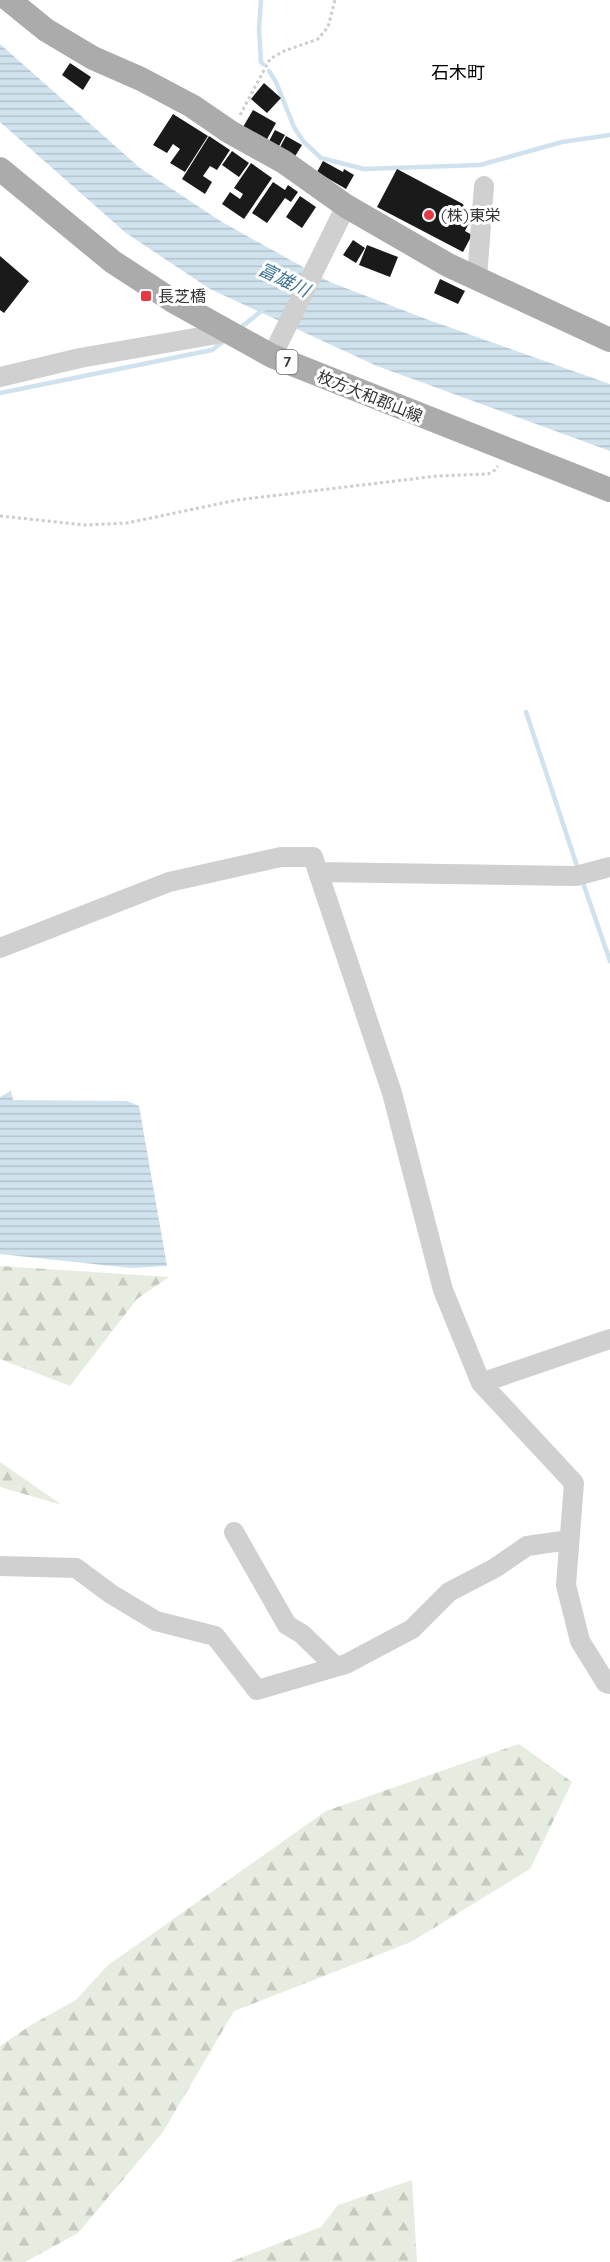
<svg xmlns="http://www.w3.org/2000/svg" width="610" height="2262" viewBox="0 0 610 2262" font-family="Quicksand,'Noto Sans JP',sans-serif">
	<defs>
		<pattern id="forest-firs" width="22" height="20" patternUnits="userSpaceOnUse" patternTransform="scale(1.5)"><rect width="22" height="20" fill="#e6ecdf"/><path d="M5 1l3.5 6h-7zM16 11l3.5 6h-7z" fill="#c6cbc0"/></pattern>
		<pattern id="water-rules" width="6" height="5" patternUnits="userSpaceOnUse" patternTransform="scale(1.5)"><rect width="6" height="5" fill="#cfe2ee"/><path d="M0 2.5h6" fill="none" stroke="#b2c2cd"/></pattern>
	</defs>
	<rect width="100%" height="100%" fill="#fff"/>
	<path fill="url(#forest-firs)" d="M0 1266 169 1277 137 1299 70 1386 0 1359Z
		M0 1462 62 1505 0 1487Z
		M519 1744 572 1782 530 1869 411 1942 234 2011 163 2132 78 2233 25 2262H0V2046L31 2025 76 2000 107 1966 326 1811Z
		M412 2180 417 2262H230L321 2227 338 2205Z"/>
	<path fill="url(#water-rules)" d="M0 44 140 168 222 222 330 282 426 319 610 384V451L377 366 210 289 126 233 0 122Z
		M11 1091 13 1100 127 1101 139 1106 167 1266 131 1268 0 1254V1097Z"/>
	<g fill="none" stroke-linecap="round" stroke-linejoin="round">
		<path stroke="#cfe2ee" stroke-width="4.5" d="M261 0 259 29 261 62 263 64
			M269 71 276 82 294 127 303 141 321 158 364 169 480 165 562 142 610 135
			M240 328 264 309
			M0 393 212 350 224 341
			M526 712 578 869
			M582 880 610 961"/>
	</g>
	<path fill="#1a1a1a" d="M70 63 91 77 83 90 62 75Z
		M264 83 281 98 267 113 251 99Z
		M253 110 276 123 266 141 243 127Z
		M173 114 208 136 185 172 170 163 180 149 173 144 167 153 153 145Z
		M275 130 285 135 278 148 268 143Z
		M209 136 230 150 217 170 210 166 203 176 212 182 205 194 182 179Z
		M286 136 302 145 294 158 279 149Z
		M232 151 249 163 239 177 222 165Z
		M323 161 343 172 344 169 354 175 346 189 317 172Z
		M251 163 272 178 244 219 222 204 230 192 240 199 243 194 234 188Z
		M397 169 463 204 469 223 465 231 472 235 463 252 377 207Z
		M273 182 285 190 288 185 298 192 291 202 285 198 267 223 252 213Z
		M300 196 316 207 302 228 286 217Z
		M353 240 365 248 356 263 343 255Z
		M367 245 398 257 390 277 359 265Z
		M0 256 29 281 4 313 0 310Z
		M440 279 465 291 458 304 434 293Z"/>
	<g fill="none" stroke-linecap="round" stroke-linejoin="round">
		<path stroke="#cdcdcd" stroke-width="3" stroke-dasharray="3 3" stroke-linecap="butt" d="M240 115 270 59 284 51 318 39 328 27 335 0
			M0 516 85 525 127 523 237 500 437 476 488 474 495 470 498 466"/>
		<path stroke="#d0d0d0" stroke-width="20" d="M477 278 484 186
			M272 356 346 206
			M0 377 80 358 229 332
			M318 872 392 1093 443 1290 481 1383 574 1483 566 1585 580 1641 606 1683 610 1684
			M0 948 169 882 281 857H313L318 872 576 876 610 867
			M481 1383 610 1339
			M234 1532 287 1625 302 1634 336 1667
			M0 1566 76 1568 111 1594 156 1621 215 1636 257 1690 346 1664 412 1629 449 1592 495 1568 527 1546 569 1540"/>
		<path stroke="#ababab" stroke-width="24" d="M9 0 46 30 93 58 141 79 192 106 230 132 284 162 346 206 448 265 610 340
			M0 169 113 262 173 301 272 356 610 490"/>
	</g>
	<g fill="#e63946" stroke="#fff" stroke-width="2">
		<circle cx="429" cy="215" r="6"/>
		<rect x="140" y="290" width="12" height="12" rx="3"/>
	</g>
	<g text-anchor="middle" stroke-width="6" stroke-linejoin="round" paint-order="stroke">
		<rect fill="#fff" stroke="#707070" stroke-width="1.5" x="276.5" y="350" width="21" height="24" rx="4.5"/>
		<g font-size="15" font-weight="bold" fill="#333">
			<text x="287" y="367">7</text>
		</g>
		<g font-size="16" fill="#333" stroke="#fff" text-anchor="start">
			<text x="441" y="221">(株)東栄</text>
			<text x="158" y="302">長芝橋</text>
		</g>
		<g font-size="16" fill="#333" stroke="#fff">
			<text transform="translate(370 396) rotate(22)" y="6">枚方大和郡山線</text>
		</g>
		<g font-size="18" fill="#000" stroke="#fff">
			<text x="458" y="79">石木町</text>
		</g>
		<g font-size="18" font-style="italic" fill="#3f7597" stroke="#fff">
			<text transform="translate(284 280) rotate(26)" y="6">富雄川</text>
		</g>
	</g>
</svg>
